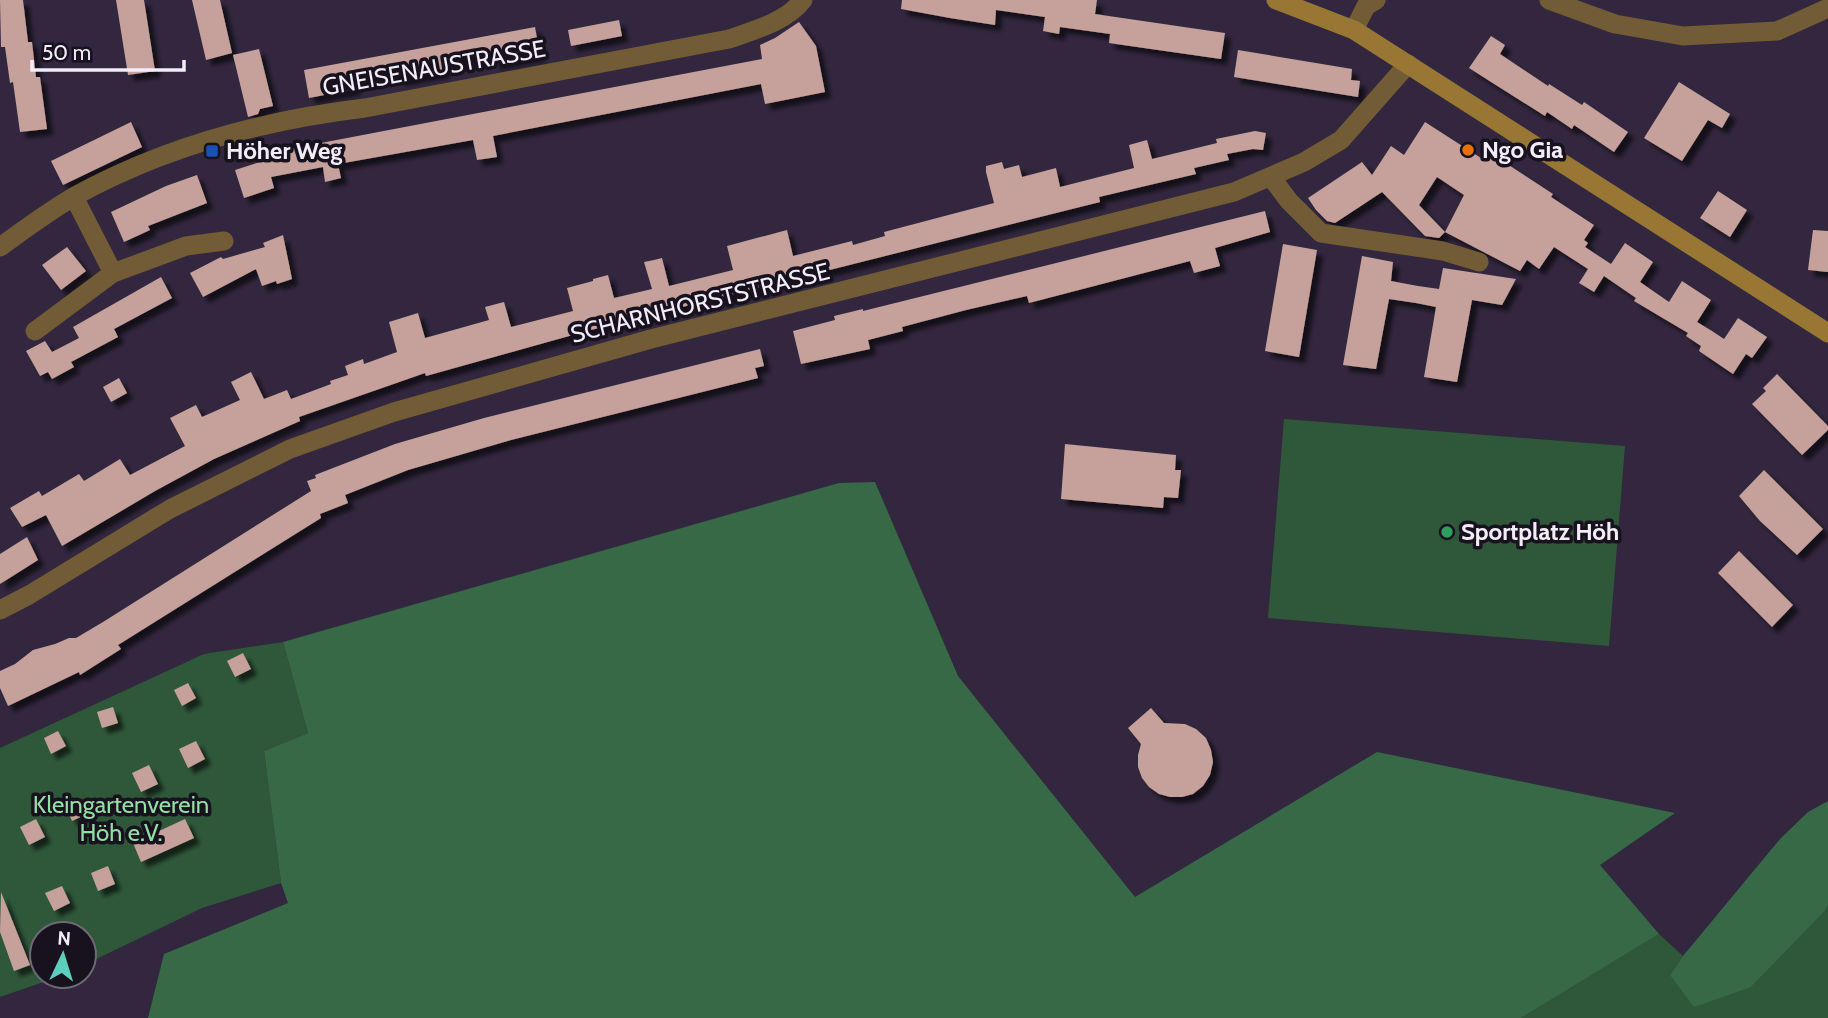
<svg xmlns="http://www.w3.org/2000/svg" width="1828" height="1018" viewBox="0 0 1828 1018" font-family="Cabin,sans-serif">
	<defs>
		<filter id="shadow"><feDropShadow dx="6" dy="6" stdDeviation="2" flood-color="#0009"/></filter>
	</defs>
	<rect width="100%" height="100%" fill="#32273e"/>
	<path fill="#2f583a" d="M1284 419 1625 446 1609 646 1268 618Z
		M283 642 308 733 264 751 281 883 202 908 84 965V934H42V976H61L0 997V748L204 654Z
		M1828 905V1018H1521L1659 934 1683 956 1670 975 1751 987 1825 911Z"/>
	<path fill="#386946" d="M875 482 958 676 1135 897 1377 752 1675 813 1600 865 1659 934 1521 1018H148L164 954 288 903 281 883 264 751 308 733 283 642 839 483Z
		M1828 801V905L1825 911 1751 987 1694 1007 1670 975 1683 956 1780 839 1808 812Z"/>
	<path fill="#c6a19b" filter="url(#shadow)" d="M0 0H23L28 42H32L36 77H40L47 129 20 132 13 82 10 83 5 47H1Z
		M116 0H144L155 71 128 75Z
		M192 0H220L232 53 206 60Z
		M902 0H1097L1095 14 1225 33 1221 59 1109 43 1110 34 1060 27 1059 34 1043 31 1045 17 996 10 995 25 950 18 901 9Z
		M619 20 622 36 571 46 568 30Z
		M799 22 816 46 825 92 765 104 761 84 493 136 497 157 477 160 473 140 338 164 341 178 325 182 323 167 271 177 274 188 244 198 235 170 285 154 284 150 762 59 760 45 775 38Z
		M535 27 540 55 494 64 492 54 475 56 444 62 445 71 399 80 397 70 381 72 353 78 355 89 309 98 304 70Z
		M1491 36 1505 45 1500 54 1548 86 1549 84 1582 105 1584 102 1628 132 1614 152 1574 125 1572 129 1547 112 1545 116 1469 68Z
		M259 49 273 106 260 109 258 114 248 117 233 55Z
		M1238 50 1352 69 1351 80 1360 81 1358 97 1234 77Z
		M1679 82 1730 114 1722 128 1708 120 1682 161 1644 138Z
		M131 122 142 147 63 185 51 161Z
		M1425 122 1484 160 1489 152 1553 194 1551 197 1594 225 1584 240 1588 243 1585 247 1611 264 1625 243 1653 262 1640 282 1669 302 1682 281 1711 300 1697 322 1712 331 1724 339 1738 318 1767 337 1752 358 1746 354 1733 374 1699 351 1701 346 1686 336 1688 333 1634 301 1636 298 1604 276 1594 292 1579 283 1588 269 1554 247 1539 269 1527 260 1520 271 1445 232 1464 195 1437 177 1419 205 1445 232 1439 238 1425 236 1382 192 1335 223 1327 221 1316 210 1308 198 1362 162 1372 175 1391 146 1404 155Z
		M1255 131 1266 133 1263 150 1253 149 1227 154 1229 160 1194 168 1196 174 1099 197 1100 202 1076 208 587 331 426 376 425 373 299 417 300 421 214 459 155 491 62 546 46 515 22 527 10 508 39 491 42 496 79 474 84 481 120 459 130 475 185 446 170 418 196 405 202 417 240 400 231 382 251 372 264 399 287 390 291 399 331 384 330 381 348 375 345 366 363 359 364 364 397 352 389 322 418 313 425 338 489 320 485 307 504 302 511 327 573 311 567 288 593 281V279L608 275 614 298 652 289 644 262 654 260 662 258 669 286 733 270 727 246 787 230 793 256 852 241 853 245 885 236 884 232 994 203 986 172V166L1002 162 1004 169 1019 165 1022 177 1056 168 1060 187 1134 168 1129 145 1147 140 1152 159 1217 143 1216 139Z
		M197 175 207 203 148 226 150 230 124 242 111 212 166 186Z
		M1718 191 1747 210 1730 237 1700 218Z
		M1265 211 1270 232 1215 248 1220 266 1194 273 1190 261 1029 303 1027 296 966 310 902 327 903 331 868 340 870 349 801 364 793 331 835 320 834 316 863 309V311Z
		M1813 230 1828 231V272L1808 270Z
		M283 235 292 279 277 284 276 281 262 286 256 269 203 297 190 273 221 257 223 259 265 247 263 243Z
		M1283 244 1317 250 1299 357 1265 351Z
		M67 247 86 271 61 290 42 265Z
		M1362 256 1393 262 1391 281 1418 286 1439 289 1443 268 1516 279 1502 305 1472 300 1457 382 1424 377 1436 307 1416 303 1389 299 1376 369 1343 365Z
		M161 277 172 298 114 329 118 337 71 362 74 367 52 379 48 372 40 376 26 351 45 341 52 352 79 338 73 327Z
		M760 349 764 366 755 368 758 378 511 440 408 470 345 495 348 503 320 514 321 518 118 645 121 649 80 675 79 672 8 706 0 688V671L15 664 33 650 55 644 69 638H76L103 622 311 491 307 481 316 478 315 475 395 444 484 418Z
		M1777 374 1828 426V430L1802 455 1752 404 1766 391 1763 388Z
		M119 378 127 393 111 402 103 387Z
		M1065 444 1176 455 1175 470H1181L1178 498 1164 497 1163 508 1061 499Z
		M1764 470 1823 529 1797 555 1760 521 1739 496Z
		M27 537 38 560 0 584V554Z
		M1739 551 1793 605 1772 627 1718 573Z
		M243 653 251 669 235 677 227 661Z
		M188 683 196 698 182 706 174 690Z
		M113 707 118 723 102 728 97 712Z
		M1151 708 1164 723 1185 724 1196 729 1206 738 1211 750 1213 762 1210 775 1203 786 1193 794 1182 797H1170L1159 794 1149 787 1142 778 1138 767V755L1141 744 1128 728Z
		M58 731 66 746 51 754 44 738Z
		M196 741 205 759 188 768 179 749Z
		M149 765 158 784 141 792 132 773Z
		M80 798 87 814 72 821 65 805Z
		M36 819 45 837 29 845 20 827Z
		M185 819 194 838 141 862 133 843Z
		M108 866 115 884 98 891 91 873Z
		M62 886 70 903 54 911 45 893Z
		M1 892 30 965 14 971 0 932Z"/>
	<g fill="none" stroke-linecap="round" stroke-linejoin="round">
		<path stroke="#725c35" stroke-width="19" d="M1549 0 1615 24 1683 36 1777 31 1828 8
			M1354 30 1366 6 1376 0
			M1271 177 1289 201 1321 233 1443 251 1479 262
			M74 197 113 273
			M0 247C25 229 49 211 75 196 164 147 264 120 365 108L729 39C755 30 786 22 803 0
			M35 331 113 273 186 246 224 241
			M0 610 29 595 170 509 290 449 394 412 651 339 1234 192 1304 162 1341 140 1408 64"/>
		<path stroke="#987634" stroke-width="19" d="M1276 0 1354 30 1828 333"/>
	</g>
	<circle fill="#e8710a" stroke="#17121d" stroke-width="2.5" cx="1468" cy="150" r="7"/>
	<rect fill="#1a4fb4" stroke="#17121d" stroke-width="2.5" x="205" y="144" width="14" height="14" rx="3.5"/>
	<circle fill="#2e9e5b" stroke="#17121d" stroke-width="2.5" cx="1447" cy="532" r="7"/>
	<g text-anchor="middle" stroke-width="7" stroke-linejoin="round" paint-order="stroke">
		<g font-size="24" fill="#f3ecfb" stroke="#17121d">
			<text transform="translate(434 68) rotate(-10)" y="8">GNEISENAUSTRASSE</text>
			<text transform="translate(700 303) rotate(-14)" y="8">SCHARNHORSTSTRASSE</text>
		</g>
		<g font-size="24" font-weight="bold" fill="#f3ecfb" stroke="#17121d" text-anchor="start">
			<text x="1482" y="158">Ngo Gia</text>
			<text x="226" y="159">Höher Weg</text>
			<text x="1461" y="540">Sportplatz Höh</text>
		</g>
		<g font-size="24" fill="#93dea6" stroke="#17121d">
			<text x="121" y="813">Kleingartenverein<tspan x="121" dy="28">Höh e.V.</tspan></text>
		</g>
	</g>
	<g transform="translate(63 955) rotate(4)"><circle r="33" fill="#17121d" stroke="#6f6976" stroke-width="2"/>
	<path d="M0-5L12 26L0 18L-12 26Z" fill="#5ccebb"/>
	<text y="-10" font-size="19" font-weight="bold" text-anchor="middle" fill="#f3ecfb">N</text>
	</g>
	<path d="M32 60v10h152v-10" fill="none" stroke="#f3ecfb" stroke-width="3.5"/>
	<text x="42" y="60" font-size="21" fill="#f3ecfb" stroke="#17121d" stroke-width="5" paint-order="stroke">50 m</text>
</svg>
